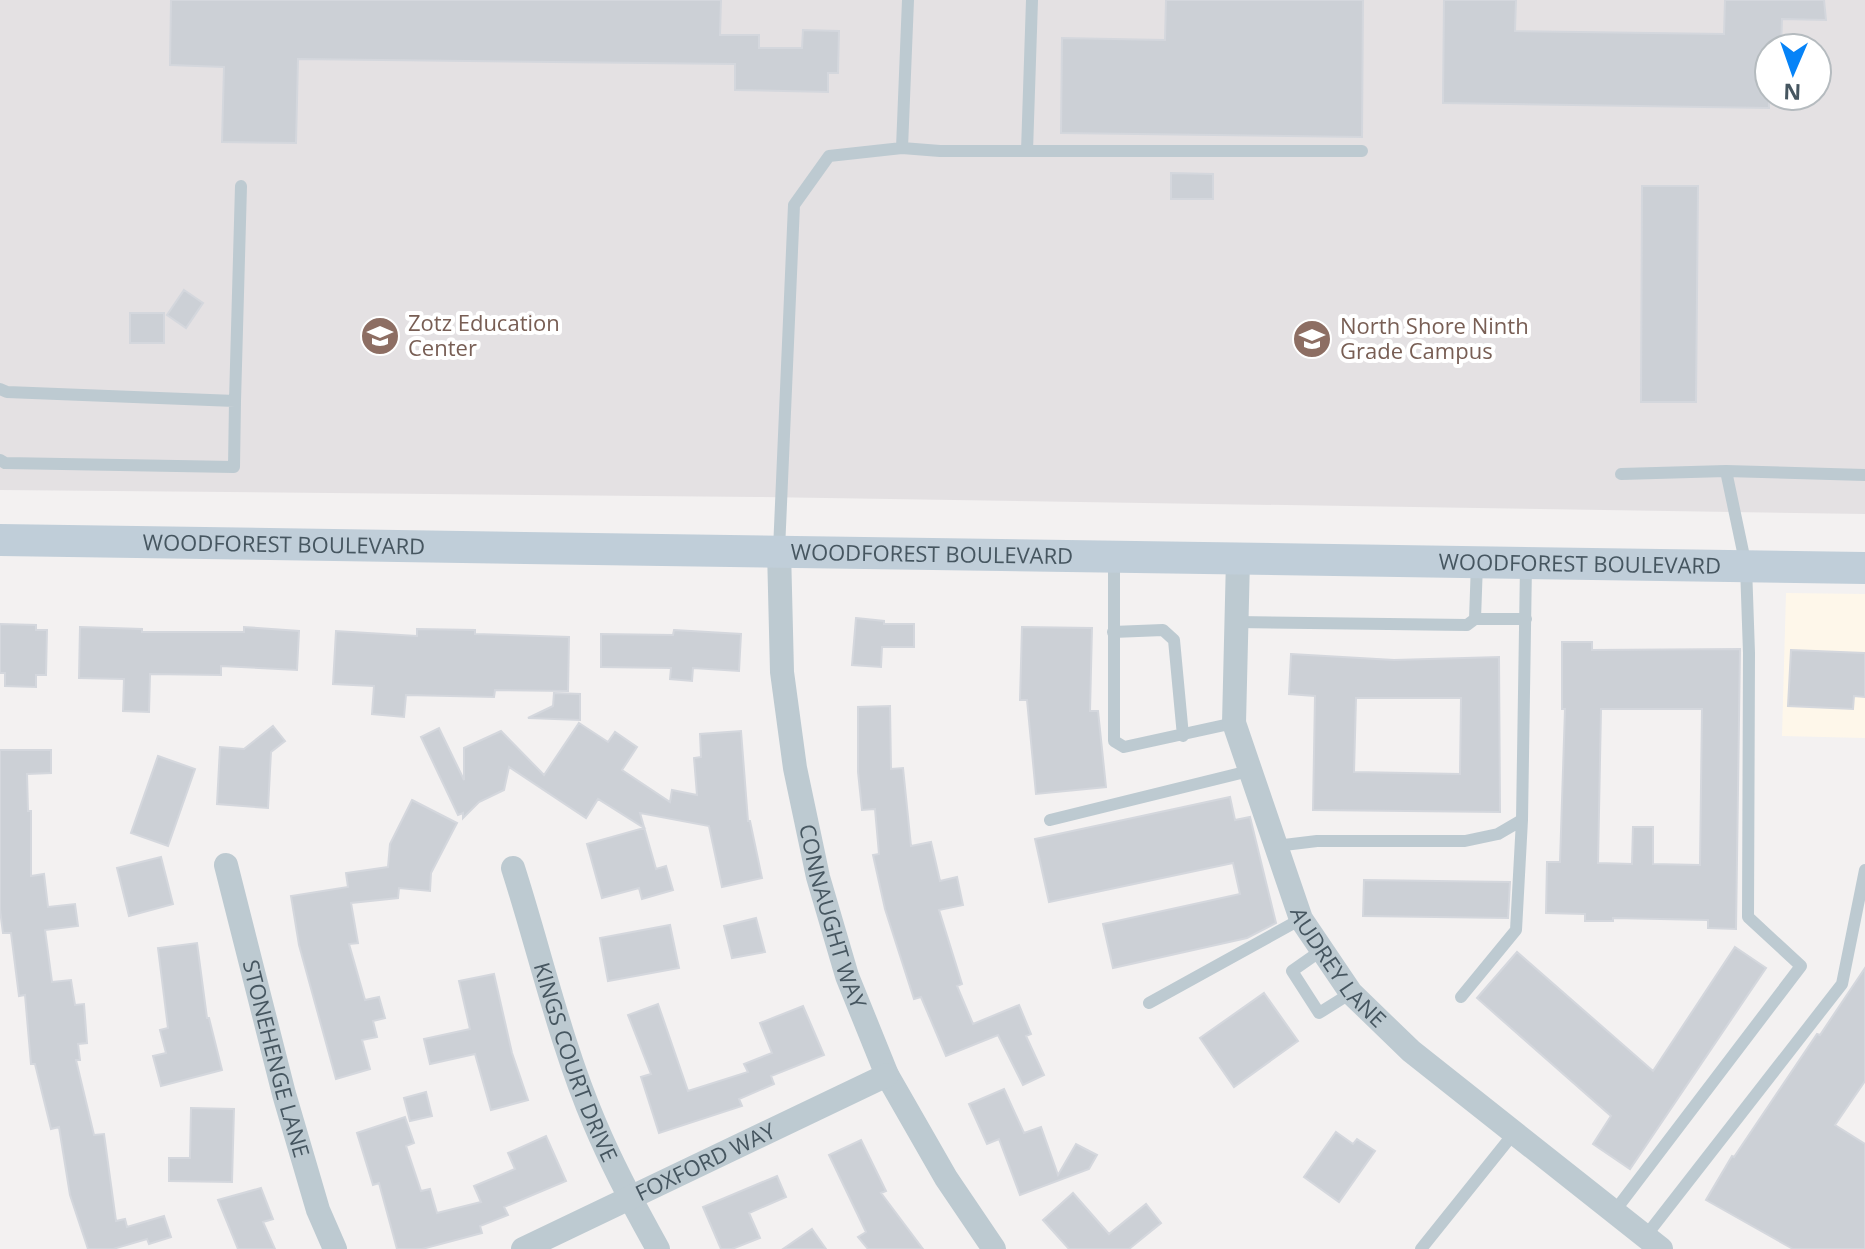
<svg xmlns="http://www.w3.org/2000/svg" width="1865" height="1249" viewBox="0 0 1865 1249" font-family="'Open Sans',sans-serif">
	<rect width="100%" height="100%" fill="#f3f1f1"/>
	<path fill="#fef7ea" d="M1786 593 1865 594V738L1782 736Z"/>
	<path fill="#e4e1e3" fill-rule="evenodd" d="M0 0H1865V514L757 497 0 490ZM1769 48H1817V96H1769Z"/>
	<path fill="#ccd0d6" stroke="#d4d7dd" stroke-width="2" fill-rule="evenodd" d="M171 0H721L720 35H759V48H802L803 30 839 31 838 73H828V92L735 90V64L298 59 296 143 222 142 224 67 170 65Z
		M1166 0H1363L1362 137 1061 133 1062 38 1165 40Z
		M1444 0H1516L1515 31 1724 34 1725 0H1824L1826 20 1782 19 1781 48H1769V108L1443 103Z
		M1171 173 1213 174V199H1171Z
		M1642 186H1698L1696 402H1641Z
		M184 290 203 303 186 328 167 315Z
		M130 313H164V343H130Z
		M856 618 884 621V624H914V647H882L881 667 852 665Z
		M0 624 36 625V630H47L46 675H36V687L5 686V673H0Z
		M80 627 142 629V632H244V627L299 631 297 670 221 666V675L150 674 149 712 123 711 124 679 79 678Z
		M1022 627 1092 628 1090 711H1098L1106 787 1036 794 1027 700H1020Z
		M417 629 475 630V634L569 637 568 691 495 690 494 697 406 695 404 717 372 714 374 686 333 684 336 631 417 636Z
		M674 630 741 634 739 671 693 668 692 681 670 679 671 668 601 667V634L673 635Z
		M1562 642H1592V650L1740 649 1736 929 1708 928V920L1613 918V921H1585V914L1546 913 1547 862H1560L1565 709H1562ZM1601 709H1702L1700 865 1653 864V827H1633L1632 864 1598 863Z
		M1791 650 1865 653V697L1854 696 1853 709 1788 706Z
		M1291 654 1394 660 1499 657 1500 812 1313 810 1315 696 1289 694ZM1356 698H1461L1460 774 1354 772Z
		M554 693 580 694V720L528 718 553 706Z
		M890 706 891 769 903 768 911 846 931 842 940 881 957 877 963 905 939 910 962 984 957 986 973 1024 1019 1005 1031 1034 1026 1036 1044 1075 1023 1085 998 1035 946 1056 921 997 914 999 885 909 873 855 879 854 875 809 862 810 858 772V707Z
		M579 723 608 742 615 732 637 747 622 770 670 802 672 790 697 795 694 758 701 757 700 734 741 731 748 821H750L762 878 722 887 709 826 640 813 656 869 666 866 673 890 642 899 639 888 602 898 587 844 644 828 598 799 586 818 509 767 504 790 479 802 463 818V813L458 815 421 737 439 728 464 780V748L501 731 544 775Z
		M273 726 285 741 271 752 268 808 217 804 220 747 244 749Z
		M0 750H51V773L27 774 28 811H31V876L44 874 48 907 75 904 78 926 45 930 52 982 71 980 75 1005 84 1004 87 1043 78 1044 80 1060H76L94 1135 104 1134 116 1221 125 1219 127 1227 164 1216 171 1237 149 1244 147 1239 113 1249H88L70 1195 59 1127 51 1129 35 1064H31L25 995 19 996 11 933H3L0 910Z
		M158 756 195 769 168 846 131 833Z
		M1230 797 1235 820 1250 817 1276 923 1247 938 1113 968 1103 924 1240 894 1233 863 1049 902 1035 839Z
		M412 800 457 823 431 873 430 891 399 888 398 898 351 903 358 943 349 944 365 1000 379 997 385 1018 373 1021 377 1037 362 1040 370 1069 336 1079 299 945 291 896 348 887 346 873 388 867 390 844Z
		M161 857 173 904 129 916 117 868Z
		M1364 880 1510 882 1508 918 1363 916Z
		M756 918 765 952 732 958 724 926Z
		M670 925 679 968 608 981 600 938Z
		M197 943 207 1018H209L222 1070 161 1086 153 1056 166 1053 160 1030 168 1028 158 948Z
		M1735 947 1766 968 1630 1169 1593 1144 1611 1116 1477 998 1517 952 1653 1071Z
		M1865 968V1081L1835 1125 1865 1144V1249H1793L1706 1200 1732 1156 1734 1157 1817 1034 1820 1035Z
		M494 974 512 1053 528 1100 491 1110 475 1054 430 1064 424 1039 470 1029 459 981Z
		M1264 993 1298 1041 1234 1087 1200 1038Z
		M658 1004 688 1091 748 1072 744 1064 772 1053 760 1023 803 1006 824 1055 771 1076 774 1084 739 1099 742 1106 659 1133 641 1077 651 1074 628 1015Z
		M1004 1089 1024 1133 1041 1127 1058 1175 1076 1144 1097 1155 1089 1169 1020 1195 999 1139 987 1144 969 1104Z
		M426 1092 432 1116 410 1121 404 1098Z
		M191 1108 234 1109 232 1182 169 1181V1158H190Z
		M405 1117 414 1143 406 1146 421 1191 430 1189 437 1213 481 1202 474 1186 515 1169 508 1153 546 1136 566 1181 504 1207 508 1215 480 1226 482 1233 422 1249H397L379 1183 373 1185 357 1133Z
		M1336 1132 1353 1144 1357 1139 1375 1151 1339 1202 1304 1177Z
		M861 1140 886 1191 881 1193 923 1249H868L858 1237 866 1232 829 1155Z
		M777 1176 786 1197 749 1213 760 1238 732 1249H721L703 1207Z
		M261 1188 273 1219 263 1222 275 1249H238L218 1200Z
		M1073 1193 1109 1234 1146 1204 1161 1223 1129 1249H1069L1043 1220Z
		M812 1229 826 1249H783Z"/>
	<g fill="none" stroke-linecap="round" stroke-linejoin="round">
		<path stroke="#bdcad1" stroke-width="12" d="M902 148 908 0
			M1027 151 1032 0
			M0 389 7 392 235 401 241 186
			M0 460 5 463 234 467 235 401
			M1621 474 1726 471 1865 475
			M779 550 794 205 829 156 902 148 940 151H1362
			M1114 558V741L1124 747 1234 723
			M1475 619 1477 563
			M1237 622 1467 625 1475 619H1526
			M1113 632 1163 630 1174 640 1183 736
			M1050 820 1249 771
			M1276 849 1284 845 1317 841H1465L1498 834 1522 820
			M1322 950 1292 971 1319 1013 1351 993
			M1461 997 1516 930 1522 820 1526 565
			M1149 1003 1301 919
			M1614 1212 1801 966 1748 917 1749 653 1746 566 1726 471
			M1645 1237 1842 984 1865 870
			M1421 1249 1514 1133"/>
		<g stroke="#bdcad1" stroke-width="24">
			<path id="s1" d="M779 550 782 672 795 768 818 877 847 976 887 1075 946 1178 994 1249"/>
			<path id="s2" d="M1238 559 1234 723 1301 919 1351 993 1411 1051 1661 1249"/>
			<path id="s3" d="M226 865 284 1094 318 1210 335 1249"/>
			<path id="s4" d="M513 868C540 952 560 1042 595 1124 613 1167 635 1208 658 1249"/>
			<path id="s5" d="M523 1249 887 1075"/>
		</g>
		<path stroke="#c0ced9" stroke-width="32" id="s6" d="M0 540 1865 568"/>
	</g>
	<defs>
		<g id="school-disc" transform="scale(2)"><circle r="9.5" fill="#8d6e63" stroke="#fff"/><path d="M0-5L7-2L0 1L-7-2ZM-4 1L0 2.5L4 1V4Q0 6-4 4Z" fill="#fff"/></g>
	</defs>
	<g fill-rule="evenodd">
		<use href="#school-disc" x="380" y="336"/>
		<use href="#school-disc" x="1312" y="339"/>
	</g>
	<g text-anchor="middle" stroke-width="8" stroke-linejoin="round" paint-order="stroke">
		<g font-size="22" fill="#785e54" stroke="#fff" text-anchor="start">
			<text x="408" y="331">Zotz Education<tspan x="408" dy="25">Center</tspan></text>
			<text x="1340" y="334">North Shore Ninth<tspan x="1340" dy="25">Grade Campus</tspan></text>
		</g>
		<g font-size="22" fill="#465660" stroke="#fff">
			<text dy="8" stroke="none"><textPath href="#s6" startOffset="284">WOODFOREST BOULEVARD</textPath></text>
			<text dy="8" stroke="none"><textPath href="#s6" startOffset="932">WOODFOREST BOULEVARD</textPath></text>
			<text dy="8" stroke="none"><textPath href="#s6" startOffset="1580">WOODFOREST BOULEVARD</textPath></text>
			<text dy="8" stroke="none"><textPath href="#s1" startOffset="372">CONNAUGHT WAY</textPath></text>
			<text dy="8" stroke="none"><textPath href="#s2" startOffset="432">AUDREY LANE</textPath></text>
			<text dy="8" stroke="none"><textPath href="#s3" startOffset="200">STONEHENGE LANE</textPath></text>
			<text dy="8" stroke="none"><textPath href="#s4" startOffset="204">KINGS COURT DRIVE</textPath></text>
			<text dy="8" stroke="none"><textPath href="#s5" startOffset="202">FOXFORD WAY</textPath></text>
		</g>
	</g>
	<g transform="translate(1793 72) rotate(182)"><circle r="38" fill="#ffffff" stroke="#b5bbbf" stroke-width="2"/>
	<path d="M0-6L14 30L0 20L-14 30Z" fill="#0683f7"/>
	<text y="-12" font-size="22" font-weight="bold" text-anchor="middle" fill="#465660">N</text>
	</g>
</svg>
